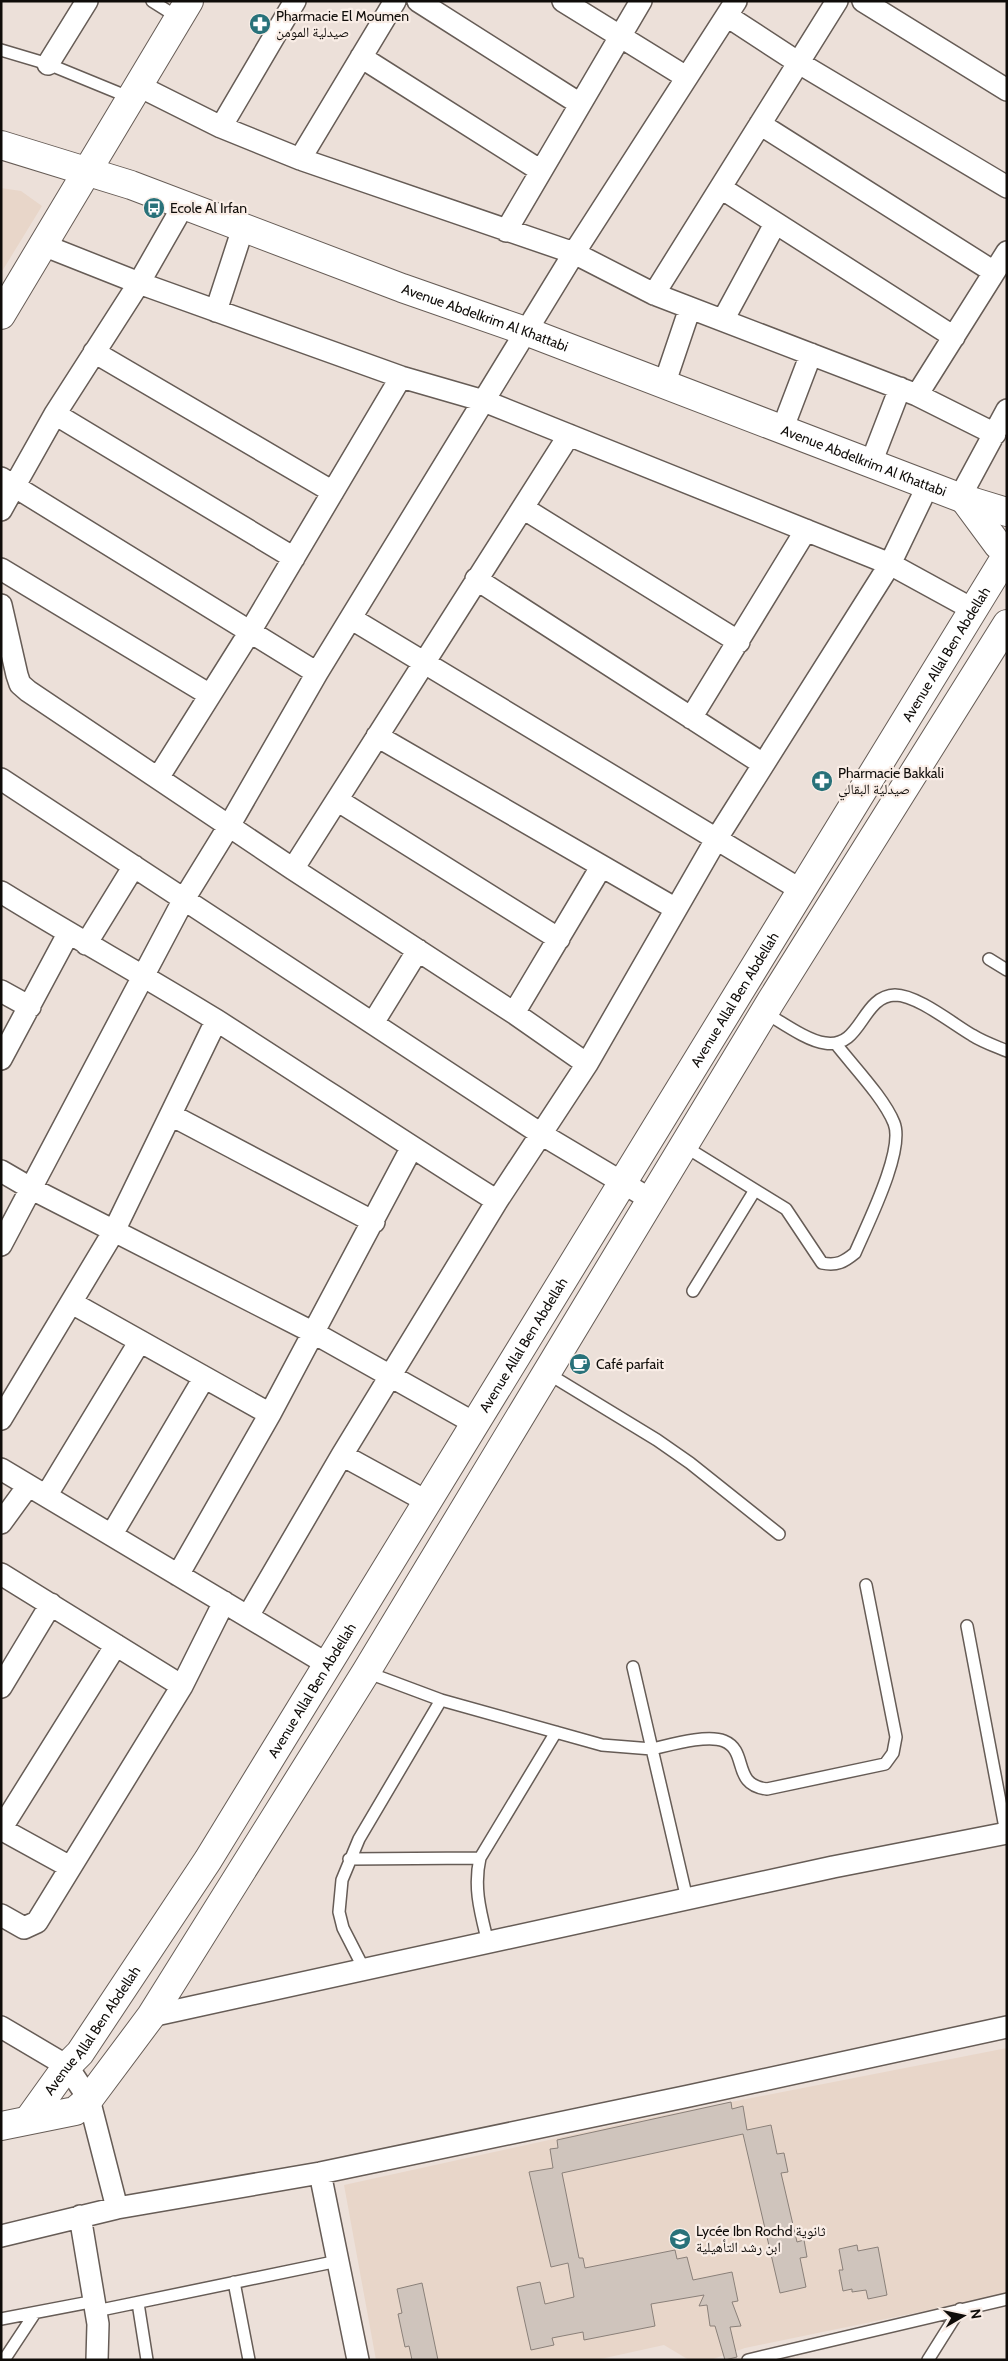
<svg xmlns="http://www.w3.org/2000/svg" width="1008" height="2361" viewBox="0 0 1008 2361" font-family="Cabin,'Noto Naskh Arabic',sans-serif">
	<rect width="100%" height="100%" fill="#ece0d9"/>
	<path fill="#e8d6c9" d="M1 188 21 191 42 206 1 273Z
		M1007 2048V2294L745 2348 710 2360H689L664 2345 596 2360H376L344 2185 644 2119Z"/>
	<path fill="#cfc4bc" stroke="#8a8079" d="M731 2102 732 2109 743 2106 747 2130 771 2125 777 2154 784 2153 788 2172 781 2173 797 2242 804 2240 807 2257 800 2258 806 2287 780 2293 743 2134 562 2173 579 2258H583L585 2268 675 2250 677 2259 687 2257 693 2280 732 2272 738 2301 732 2302 741 2326 730 2327 737 2357 725 2360 715 2326H710L707 2305 699 2306 704 2295 651 2304 655 2326 584 2340 583 2332 552 2338 554 2345 531 2350 517 2287 540 2282 545 2304 574 2297 568 2263 551 2267 529 2172 553 2168 550 2149 558 2148 557 2140Z
		M857 2245 858 2251 878 2247 887 2295 868 2299 866 2290 852 2292V2289L843 2291 839 2270H843L839 2249Z
		M422 2283 438 2360H412L409 2346 405 2347 398 2314 402 2313 397 2289Z"/>
	<g fill="none" stroke-linecap="round" stroke-linejoin="round">
		<g stroke="#665c56" stroke-width="14">
			<path id="lane" d="M152 1 179 18
				M1 50 48 64 131 98
				M989 959 1007 970
				M764 1012C780 1021 807 1041 825 1043 862 1049 861 996 895 995 917 995 953 1024 972 1035 983 1042 995 1046 1007 1051
				M684 1146 786 1209 822 1263C837 1266 844 1262 855 1253 867 1225 905 1150 894 1123 884 1098 853 1066 836 1044
				M693 1291 755 1190
				M547 1373 657 1440 690 1463 779 1534
				M967 1626 1006 1833
				M633 1667 652 1749C670 1745 707 1734 724 1741 749 1751 731 1785 767 1789L885 1764 893 1753 896 1737 866 1585
				M366 1672 441 1700 602 1745 652 1749 687 1899
				M349 1859 480 1858
				M488 1943C481 1914 473 1888 480 1858L556 1732
				M364 1969 343 1928 339 1912 342 1880 359 1839 441 1700
				M234 2282 249 2360
				M138 2303 147 2360
				M96 2311 338 2261
				M1 2319 95 2301
				M4 2360 35 2313
				M748 2360 1007 2299
				M928 2360 960 2309"/>
		</g>
		<g stroke="#665c56" stroke-width="24">
			<path id="street" d="M418 1 580 104
				M563 1 686 77
				M863 1 1007 90
				M727 16 799 63 1007 187
				M361 57 541 171
				M48 64 87 1
				M139 86 221 127 300 159 574 253 654 294 917 395 995 434
				M760 124 994 272
				M221 127 295 1
				M300 159 395 1
				M721 188 954 337
				M506 231 641 1
				M43 245 139 283 401 377 484 401 890 564 974 610
				M654 294 837 1
				M216 311 243 228
				M723 320 775 224
				M94 352 333 492
				M664 385 690 308
				M917 395 1007 252
				M55 414 294 558
				M782 430 811 354
				M871 463 900 388
				M1 478 317 673
				M960 497 1007 410
				M523 508 739 642
				M1 510 55 414 139 283 183 206
				M1 569 210 695
				M476 579 763 764
				M1 605 17 675 20 684 28 691 293 869 514 1013 587 1064
				M352 619 801 890
				M691 718 806 530
				M377 736 676 909
				M158 778 251 630 401 377
				M1 779 541 1134 650 1199
				M337 800 559 939
				M293 869 569 435
				M1 892C72 936 145 976 216 1020 310 1080 403 1142 497 1201
				M86 944 134 866
				M1 991 30 1007
				M514 1013 601 867
				M373 1023 418 950
				M1 1059 68 934
				M171 1115 374 1222
				M1 1171 32 1189 314 1333 474 1423
				M1 1245 184 899 229 826 317 673 574 253 736 1
				M72 1303 270 1414
				M1 1419 114 1231 216 1021
				M342 1455 426 1501
				M1 1469 327 1664
				M46 1496 140 1341
				M1 1523 28 1486
				M112 1534 204 1378
				M1 1574 182 1686
				M178 1575 270 1414 412 1147
				M248 1616 342 1455 497 1201 587 1064 717 838 890 564 928 485
				M1 1687 51 1604
				M1 1829 116 1645
				M1 1829 70 1867
				M1 1915 24 1928 37 1922 182 1686 224 1602
				M151 2016 833 1867 1007 1833
				M1 2027 67 2066 89 2099 117 2208
				M320 2173 358 2360
				M80 2216 98 2324 97 2360
				M1 2236 117 2208 320 2173 689 2096 1007 2027"/>
		</g>
		<g stroke="#665c56" stroke-width="30">
			<g id="secondary">
				<path id="s1" d="M1 145 131 185 402 288 528 332 964 499 1007 512"/>
				<path d="M1 315 189 1"/>
				<path d="M964 499 998 545"/>
				<path id="s2" d="M29 2119 67 2066 80 2053 208 1860 1003 561"/>
				<path d="M1 2126 75 2111 89 2099 151 2016 366 1672 771 1001 1007 624"/>
			</g>
		</g>
		<use href="#lane" stroke="#fff" stroke-width="11"/>
		<use href="#street" stroke="#fff" stroke-width="21"/>
		<use href="#secondary" stroke="#fff" stroke-width="28"/>
	</g>
	<defs>
		<g id="pharmacy-disc" transform="scale(1.125)"><circle r="9.5" fill="#29727a" stroke="#f9ede6"/><path d="M-2-6h4v4h4v4h-4v4h-4v-4h-4v-4h4Z" fill="#fff"/></g>
		<g id="bus-disc" transform="scale(1.125)"><circle r="9.5" fill="#29727a" stroke="#f9ede6"/><path d="M-5-6H5V4H4V6H2V4H-2V6H-4V4H-5ZM-3.5-4V0h7V-4ZM-3.5 1.2v1.5H-2V1.2ZM2 1.2v1.5H3.5V1.2Z" fill="#fff"/></g>
		<g id="cafe-disc" transform="scale(1.125)"><circle r="9.5" fill="#29727a" stroke="#f9ede6"/><path d="M-5.5-4.5H6V0H3Q3 3.5 0 3.5H-2.5Q-5.5 3.5-5.5 0ZM3-3.2v2h1.7v-2ZM-6 4.5H4V6H-6Z" fill="#fff"/></g>
		<g id="school-disc" transform="scale(1.125)"><circle r="9.5" fill="#29727a" stroke="#f9ede6"/><path d="M0-5L7-2L0 1L-7-2ZM-4 1L0 2.5L4 1V4Q0 6-4 4Z" fill="#fff"/></g>
	</defs>
	<g fill-rule="evenodd">
		<use href="#pharmacy-disc" x="260" y="24"/>
		<use href="#bus-disc" x="154" y="208"/>
		<use href="#pharmacy-disc" x="822" y="781"/>
		<use href="#cafe-disc" x="580" y="1364"/>
		<use href="#school-disc" x="680" y="2239"/>
	</g>
	<g text-anchor="middle" stroke-width="4.5" stroke-linejoin="round" paint-order="stroke">
		<g font-size="14" fill="#0f0c09" stroke="#f9ede6" text-anchor="start">
			<text x="276" y="21">Pharmacie El Moumen<tspan x="276" dy="16">صيدلية المومن</tspan></text>
			<text x="170" y="213">Ecole Al Irfan</text>
			<text x="838" y="778">Pharmacie Bakkali<tspan x="838" dy="16">صيدلية البقالي</tspan></text>
			<text x="596" y="1369">Café parfait</text>
			<text x="696" y="2236">Lycée Ibn Rochd ثانوية<tspan x="696" dy="16">ابن رشد التأهيلية</tspan></text>
		</g>
		<g font-size="14" fill="#0f0c09" stroke="#f9ede6">
			<text dy="5" stroke="none"><textPath href="#s1" startOffset="514">Avenue Abdelkrim Al Khattabi</textPath></text>
			<text dy="5" stroke="none"><textPath href="#s1" startOffset="919">Avenue Abdelkrim Al Khattabi</textPath></text>
			<text dy="5" stroke="none"><textPath href="#s2" startOffset="1729">Avenue Allal Ben Abdellah</textPath></text>
			<text dy="5" stroke="none"><textPath href="#s2" startOffset="1324">Avenue Allal Ben Abdellah</textPath></text>
			<text dy="5" stroke="none"><textPath href="#s2" startOffset="919">Avenue Allal Ben Abdellah</textPath></text>
			<text dy="5" stroke="none"><textPath href="#s2" startOffset="514">Avenue Allal Ben Abdellah</textPath></text>
			<text dy="5" stroke="none"><textPath href="#s2" startOffset="109">Avenue Allal Ben Abdellah</textPath></text>
		</g>
	</g>
	<rect width="1008" height="2361" fill="none" stroke="#0f0c09" stroke-width="5"/>
	<g transform="translate(963 2316) rotate(81)" stroke="#f9ede6" stroke-width="4" paint-order="stroke">
	<path d="M0-4L9 19L0 12L-9 19Z" fill="#0f0c09"/>
	<text y="-8" font-size="14" font-weight="bold" text-anchor="middle" fill="#0f0c09">N</text>
	</g>
</svg>
